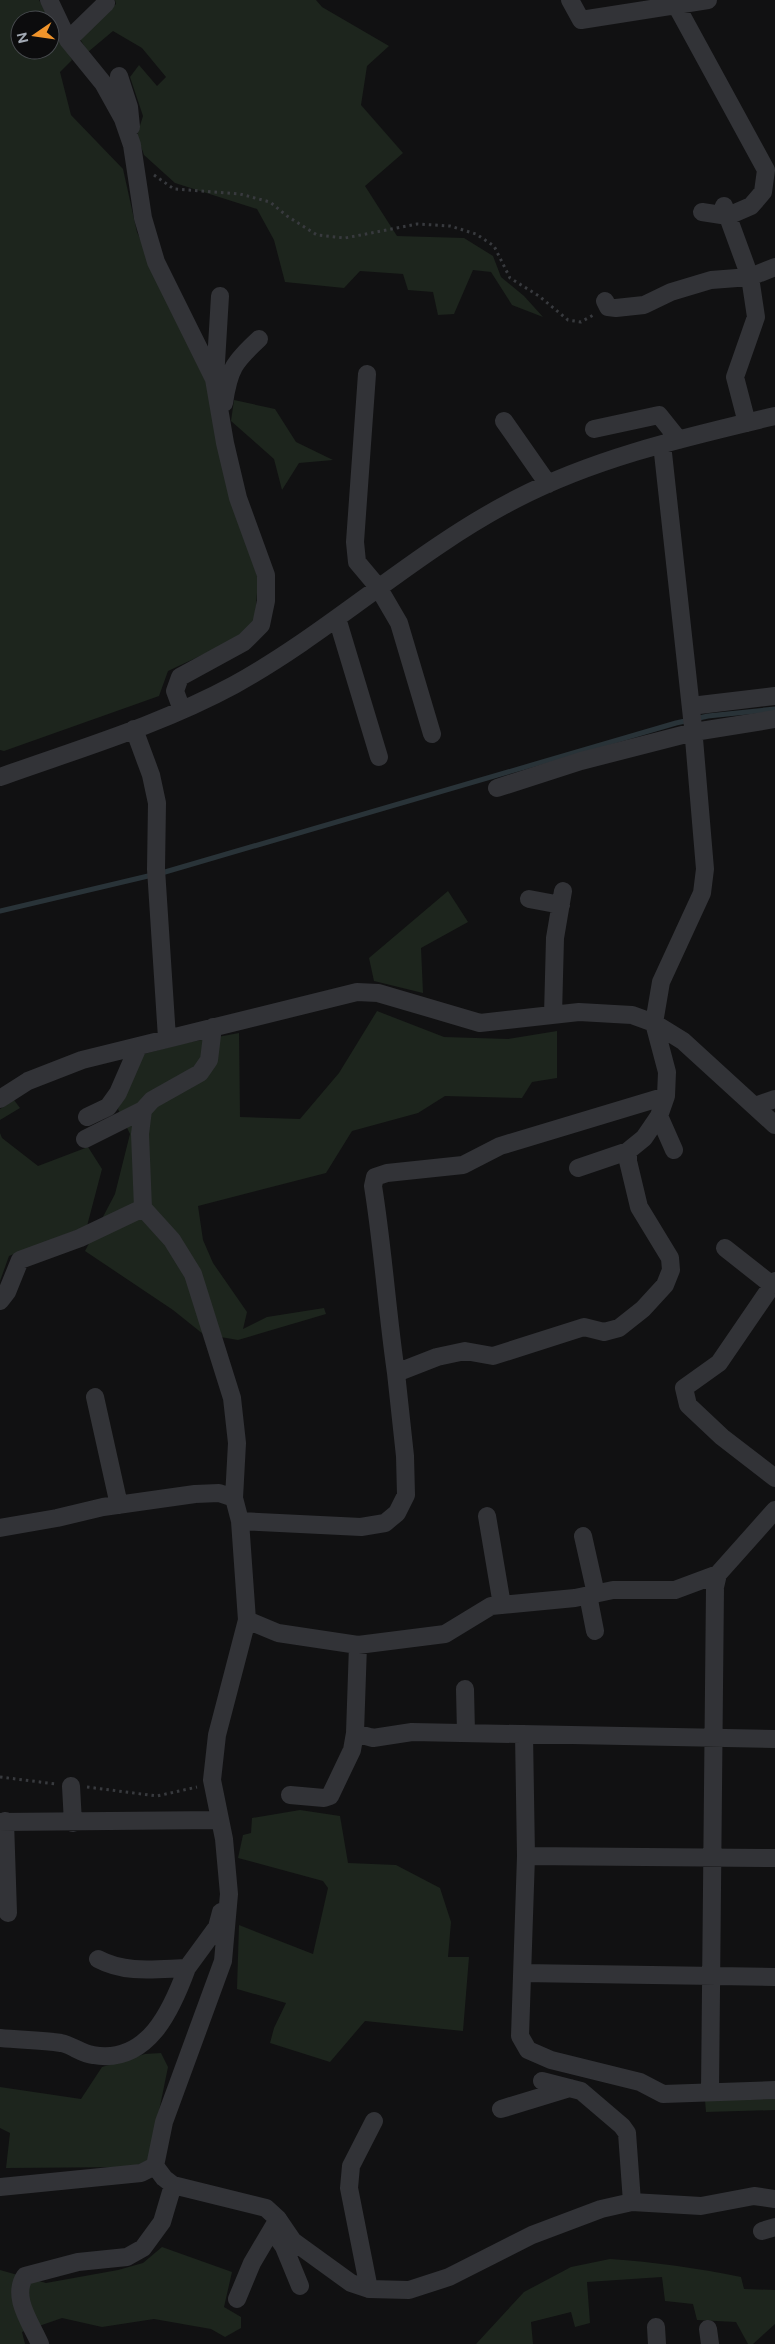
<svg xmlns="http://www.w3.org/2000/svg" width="775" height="2344" viewBox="0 0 775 2344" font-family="Figtree,sans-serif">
	<rect width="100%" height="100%" fill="#111112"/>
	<path fill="#1d251d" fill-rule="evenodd" d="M0 0H39L72 60 60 72 71 115 123 169 137 232 207 384 236 508 258 579 255 620 234 640 168 671 159 696 4 751 0 750ZM20 20H50V50H20Z
		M115 0H316L322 7 389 46 367 66 361 105 403 153 365 186 397 236 464 238 493 256 501 277 524 296 543 317 512 305 491 272 473 270 454 314 438 315 433 292 408 290 403 274 360 271 344 288 285 282 274 240 257 209 175 183 144 155 137 135 143 116 130 77 139 65 157 86 166 77 142 48 113 31 88 52 80 39 116 4Z
		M234 400 275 409 296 442 333 460 299 463 282 490 274 459 231 421Z
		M448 891 468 922 421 948 423 993 374 981 369 958Z
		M377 1011 444 1037 508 1039 557 1031V1078L532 1082 522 1098 445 1096 418 1113 352 1131 326 1173 198 1206 203 1240 213 1263 247 1312 243 1329 267 1317 324 1308 326 1314 238 1340 203 1334 173 1310 85 1251 115 1194 130 1134 118 1109 144 1054 180 1044 239 1033 240 1117 300 1119 339 1073Z
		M14 1100 20 1108 0 1120V1109Z
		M0 1133 2 1138 38 1166 88 1147 102 1169 87 1226 9 1256 0 1281Z
		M300 1810 340 1816 348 1863 396 1865 440 1888 451 1922 448 1957H469L463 2031 365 2021 330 2062 270 2043 274 2028 286 2003 237 1989 239 1925 313 1954 328 1888 323 1881 238 1858 243 1835 251 1833 252 1818Z
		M161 2053 168 2067 149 2160 132 2167 6 2168 10 2133 0 2128V2087L81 2099 102 2067 145 2054Z
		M775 2099V2110L706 2112 705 2100Z
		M162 2247 232 2272 224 2307 241 2317V2328L225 2337 211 2329 154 2319 102 2327 62 2318 22 2332 25 2344H0V2270L46 2283 118 2270 143 2263Z
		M610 2259C654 2262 697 2268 741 2277L744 2289 775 2290V2324L753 2344H748L736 2322 697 2320 693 2304 665 2301 662 2277 587 2282 590 2323 575 2327 571 2312 531 2322 533 2344H476L524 2292 571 2267Z"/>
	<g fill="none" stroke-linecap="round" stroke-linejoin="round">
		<path stroke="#293338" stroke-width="5" d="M0 911 165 872 676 723 708 716 775 709"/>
		<path stroke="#383a3e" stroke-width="3" stroke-dasharray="2.5 4" stroke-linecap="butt" d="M154 175 174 189 240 194 270 202 287 216 317 235 345 238 417 224 450 226 476 234 494 246 510 278 539 296 568 320 581 322 595 314
			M0 1777 56 1784
			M87 1787 157 1796 197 1787"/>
		<path stroke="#323337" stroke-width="18" d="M49 0 68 40 103 83 123 119 132 145 143 218 156 262 214 379 225 443 238 498 266 575V601L261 625 244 642 180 677 175 691 182 710
			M570 0 581 20 708 0
			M676 5 766 170 763 192 751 206 728 216 702 212
			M68 40 106 3 105 0
			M119 76 129 107 131 127
			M724 206 750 277 756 317 735 377 747 423
			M605 301 608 307 616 308 644 305 671 292 711 280 750 277 775 267
			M367 374 355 542 357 562 378 587 399 623 432 734
			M215 379 220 296
			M224 403C229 369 234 362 259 339
			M504 421 548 484
			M594 429 659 415 679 440
			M337 618 379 757
			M691 706 775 696
			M134 729 151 775 157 803 156 869 167 1038
			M0 777C78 749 160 725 234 685 332 631 415 551 516 499 597 457 687 437 775 416
			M497 788 581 761 694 732 775 719
			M529 899 561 905
			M553 1015 555 938 563 891
			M213 1027 209 1060 200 1073 152 1100 143 1110 140 1134 143 1208 172 1240 193 1274 232 1398 237 1443 234 1498 240 1521 247 1620 217 1735 212 1780 224 1839 229 1894 223 1961 164 2122 155 2166 164 2178 173 2185 266 2208 278 2219 293 2241 351 2283 369 2289 409 2290 449 2277 532 2235 601 2209 632 2202 701 2206 754 2196 775 2199
			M0 1099 28 1081 82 1060 357 992 378 993 480 1023 579 1012 632 1015 654 1023 683 1041 775 1125
			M755 1106 775 1099
			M659 1116 674 1150
			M87 1117 108 1107 118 1093 138 1047
			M85 1139 143 1110
			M578 1168 628 1151
			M725 1248 772 1285
			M775 1281 719 1363 684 1388 688 1405 722 1437 775 1478
			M0 1301 7 1292 20 1260 80 1238 143 1208
			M396 1373C387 1311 383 1248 373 1186L375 1177 387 1173 463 1165 500 1146 666 1096
			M95 1397 119 1505
			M487 1516 502 1605
			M240 1521 361 1527 385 1523 397 1513 406 1495 405 1456 396 1373 437 1357 465 1351 493 1356 584 1327 604 1332 619 1328 643 1309 665 1285 671 1270 670 1258 639 1207 628 1161V1151L644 1138 659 1116 666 1096 667 1072 654 1023 661 982 702 893 705 869 693 727 662 444
			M0 1528 57 1518 103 1507 195 1494 219 1493 234 1498
			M583 1536 596 1594
			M588 1595 595 1631
			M247 1620 278 1633 358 1645 445 1634 491 1606 575 1598 613 1590H675L718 1574
			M358 1645 355 1733 373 1738 412 1732 775 1739
			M465 1689 466 1733
			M524 1734 526 1856 520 2036 528 2050 551 2060 640 2082 663 2094 775 2090
			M71 1786 73 1823
			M290 1795 324 1798 330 1796 352 1750 355 1733
			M5 1821 8 1913
			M0 1822 219 1820
			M526 1856 775 1858
			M98 1959C126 1974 156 1969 187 1968L217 1927 221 1912
			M523 1973 775 1977
			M0 2038C20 2040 41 2040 61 2043 72 2045 82 2054 93 2055 148 2065 172 2009 187 1968
			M542 2081 581 2091 622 2126 627 2133 632 2202
			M710 2091 715 1587 718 1574 775 1510
			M501 2109 570 2088
			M0 2187 141 2173 155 2166
			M273 2231 284 2247 300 2286
			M762 2231 775 2227
			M369 2289 349 2188 351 2166 374 2121
			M237 2299 252 2263 278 2219
			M656 2327 657 2344
			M708 2329 710 2344
			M40 2344C31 2323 11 2297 25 2276L78 2262 127 2257 143 2248 162 2222 173 2185"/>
	</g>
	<g transform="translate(35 35) rotate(257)"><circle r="24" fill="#0c0c0d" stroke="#484b4f"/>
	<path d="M0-4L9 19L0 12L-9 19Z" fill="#f0942b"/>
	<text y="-8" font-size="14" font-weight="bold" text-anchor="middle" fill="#a2a9b3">N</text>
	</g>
</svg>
